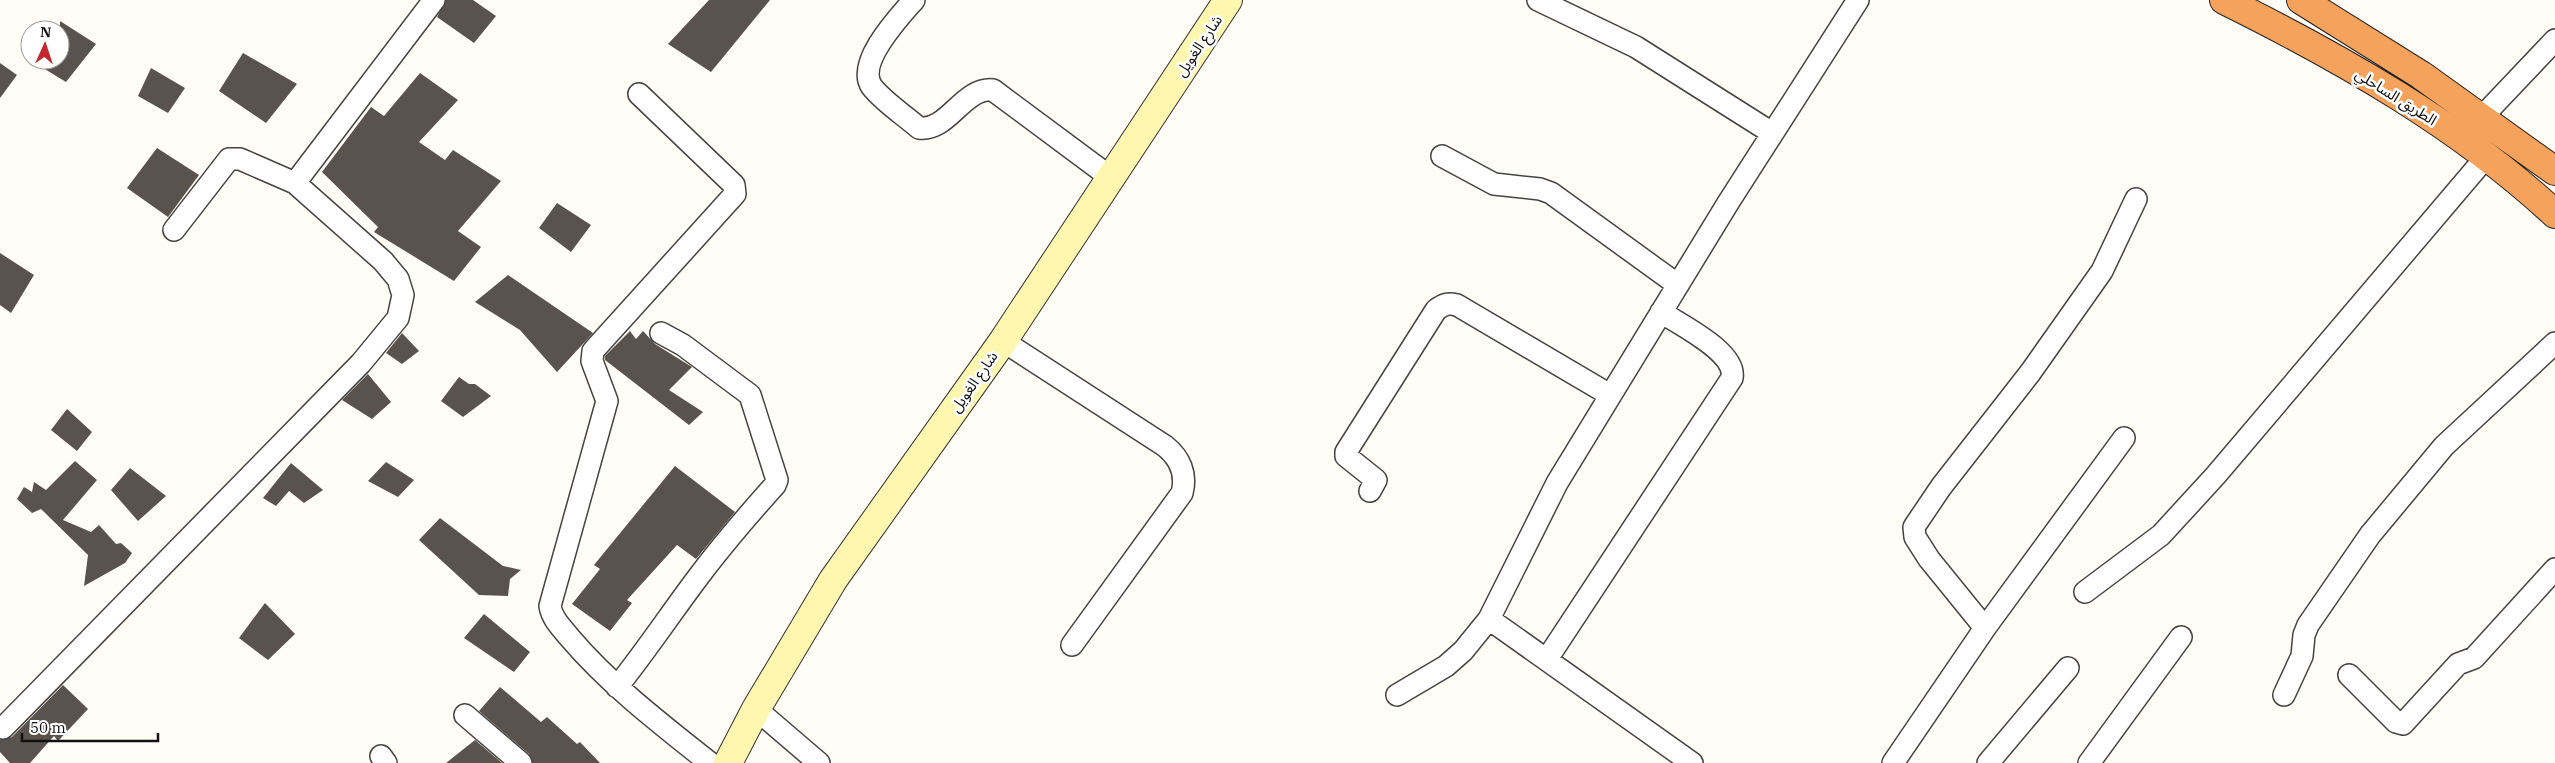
<svg xmlns="http://www.w3.org/2000/svg" width="2555" height="763" viewBox="0 0 2555 763" font-family="'IBM Plex Serif','Noto Sans Arabic',serif">
	<rect width="100%" height="100%" fill="#fffdf5"/>
	<path fill="#5a524d" d="M446 0H473L496 16 474 43 437 17Z
		M709 0H770L711 72 668 44Z
		M60 21 96 44 66 82 30 60H60Z
		M243 53 297 84 266 123 219 91Z
		M0 63 17 75 0 98Z
		M151 68 185 88 168 113 138 96Z
		M420 73 458 100 419 142 445 160 453 150 501 181 458 231 481 247 454 281 374 232 378 227 322 172 371 107 384 116Z
		M157 148 199 175 168 217 127 188Z
		M557 203 591 225 571 252 539 228Z
		M0 253 34 275 11 313 0 305Z
		M508 275 593 333 557 372 520 330 475 302Z
		M630 331 636 339 643 331 655 344 692 367 669 390 703 412 689 425 605 360V356Z
		M402 333 419 351 402 364 386 353Z
		M368 374 391 402 372 419 342 400Z
		M459 377 469 384H475L491 396 463 417 441 401Z
		M67 409 92 432 77 451 51 430Z
		M75 461 97 480 63 520 91 532 99 525 116 544 121 543 132 553 125 563 84 586 88 555 41 509 32 513 17 499 24 487 32 492 34 482 46 490Z
		M386 462 414 480 398 497 368 481Z
		M291 463 323 490 304 503 289 491 276 506 263 498Z
		M675 466 735 512 696 559 677 545 627 600 632 603 610 631 572 604 600 569 594 565Z
		M130 468 166 496 138 521 111 490Z
		M440 518 503 566 521 570 510 579 508 596 479 595 419 540Z
		M265 603 295 634 268 660 239 638Z
		M484 614 530 652 514 672 464 638Z
		M63 685 88 709 58 741 54 736 30 763H10L0 752V740L12 737Z
		M500 687 541 722 547 717 577 744 580 742 600 763H533L529 754 479 711Z
		M475 740 502 763H446Z"/>
	<g fill="none" stroke-linecap="round" stroke-linejoin="round">
		<g stroke="#444" stroke-width="24">
			<path id="street" d="M914 0C900 16 855 63 872 87 884 102 904 115 919 128 948 132 963 87 993 90L1110 177
				M1538 0 1636 47 1772 133
				M639 94 734 185 735 194 593 351 592 361 607 401 550 606C552 619 562 628 570 638 611 686 661 724 710 763
				M2482 117 2555 40
				M1442 156 1494 184 1540 189 1551 193 1678 285
				M295 183 434 0
				M1003 341 1165 446C1180 458 1187 474 1182 493L1072 645
				M1370 491 1376 480 1346 456V452L1436 310C1444 304 1448 303 1457 305L1610 395
				M2085 592 2161 535 2216 475 2486 157
				M1985 628 1929 559 1915 537 1914 527 1941 487 2030 373 2102 271 2136 199
				M1547 659 1732 378C1737 352 1680 325 1661 312
				M2349 675 2396 722 2403 724 2458 664 2474 658 2555 569
				M617 687C646 651 671 613 699 576 723 544 749 514 775 485L777 480 750 395 683 345 661 333
				M1397 695 1446 666 1463 651 1489 619
				M2284 695 2302 656 2304 635 2308 625 2370 535 2444 446 2555 343
				M756 709 819 763
				M465 715 521 763
				M3 728 361 363 398 318 403 295 398 279 383 261 295 183 240 159H229L174 230
				M381 756 386 763
				M1692 763 1489 619 1557 483 1728 203 1858 0
				M1893 763 1985 628 2124 438
				M1988 763 2068 668
				M2089 763 2181 637"/>
		</g>
		<g stroke="#333" stroke-width="30">
			<path id="secondary" d="M728 763 756 709 833 580 1003 341 1228 0"/>
		</g>
		<g stroke="#222" stroke-width="30">
			<path id="highway" d="M2224 0C2341 58 2459 125 2555 214
				M2301 0 2421 75 2555 171"/>
		</g>
		<use href="#street" stroke="#fff" stroke-width="21"/>
		<use href="#secondary" stroke="#fff6b0" stroke-width="28"/>
		<use href="#highway" stroke="#f5a25d" stroke-width="28"/>
	</g>
	<g text-anchor="middle" stroke-width="5" stroke-linejoin="round" paint-order="stroke">
		<g font-size="15" fill="#111" stroke="#fff">
			<text transform="translate(1199 46) rotate(-56)" y="5">شارع الغويل</text>
			<text transform="translate(2396 97) rotate(32)" y="5">الطريق الساحلي</text>
			<text transform="translate(974 382) rotate(-55)" y="5">شارع الغويل</text>
		</g>
	</g>
	<g transform="translate(45 45) rotate(3)"><circle r="24" fill="#ffffff" stroke="#a0a0a0"/>
	<path d="M0-4L9 19L0 12L-9 19Z" fill="#c4262e"/>
	<text y="-8" font-size="14" font-weight="bold" text-anchor="middle" fill="#111111">N</text>
	</g>
	<path d="M22 733v8h136v-8" fill="none" stroke="#111111" stroke-width="2.5"/>
	<text x="30" y="733" font-size="15" fill="#111111" stroke="#ffffff" stroke-width="4" paint-order="stroke">50 m</text>
</svg>
